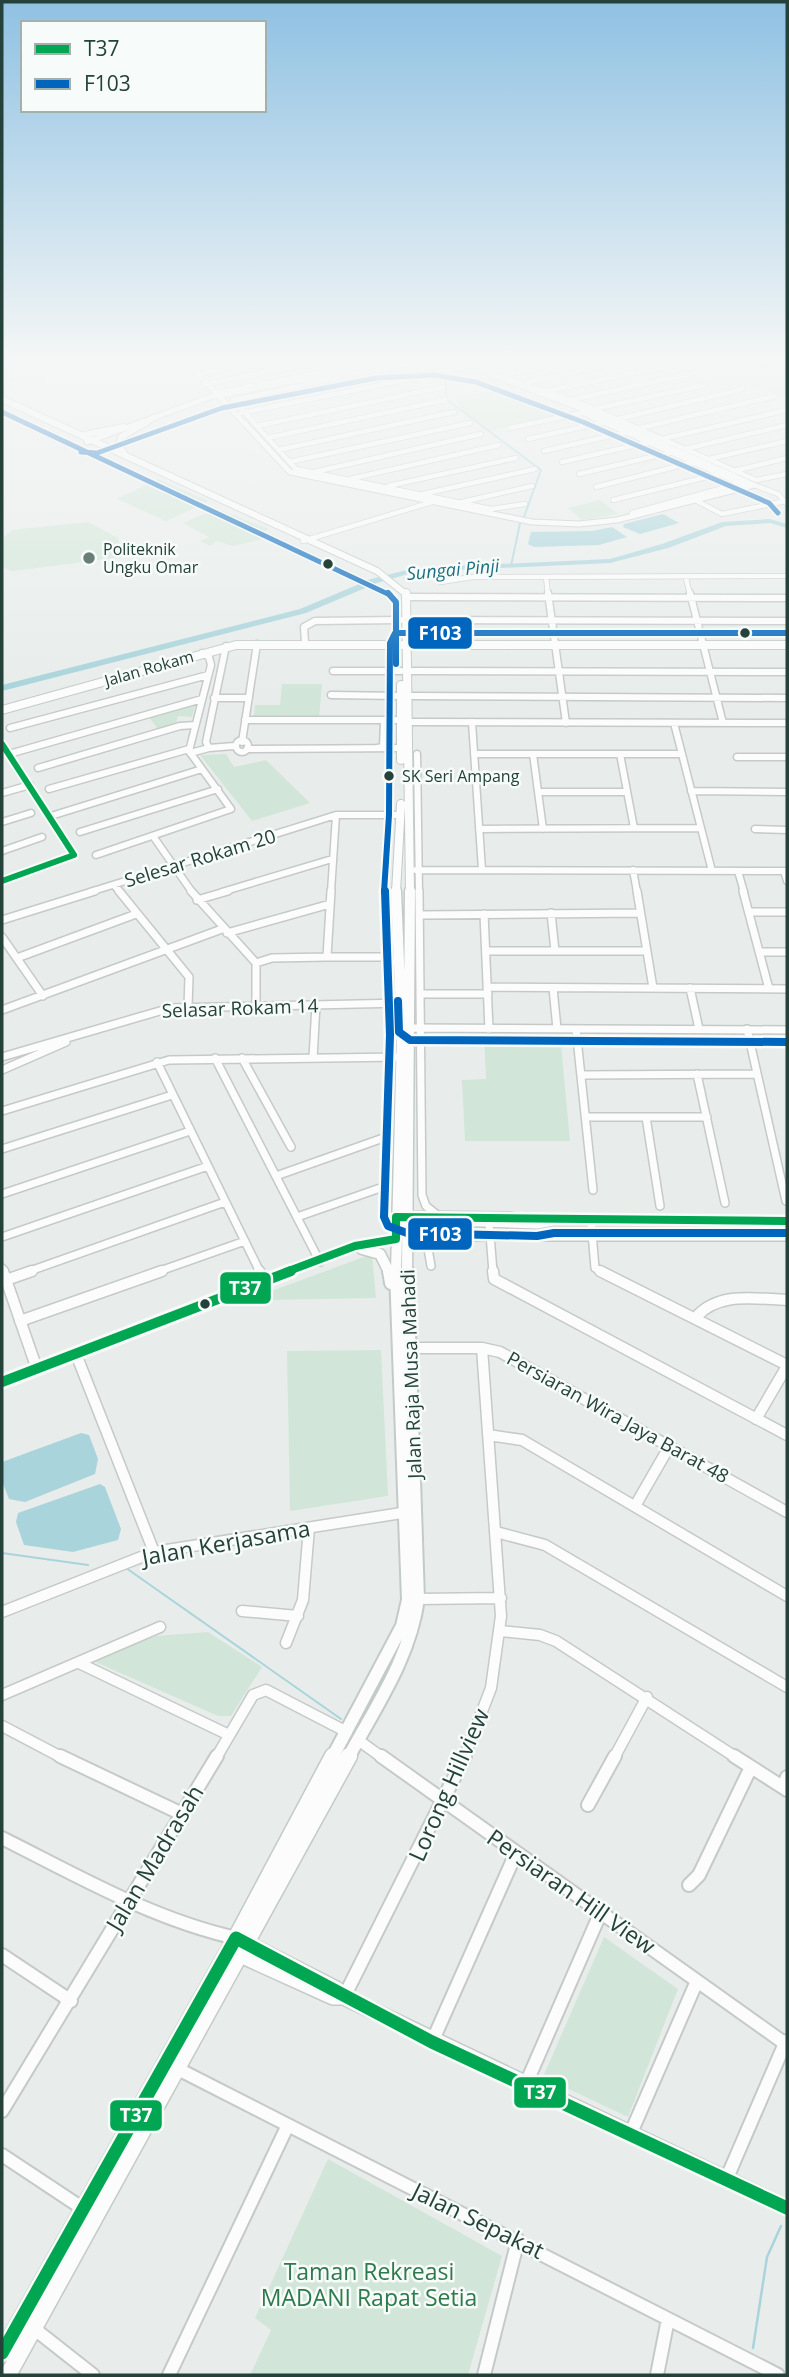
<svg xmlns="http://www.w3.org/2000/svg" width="789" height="2377" viewBox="0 0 789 2377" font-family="'Open Sans',sans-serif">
	<rect width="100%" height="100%" fill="#e8edeb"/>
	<path fill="#d1e6d8" d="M2 361H113L98 374 59 369 38 386 2 380Z
		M644 361H787V396L745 387 726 392 709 386 708 378 698 372Z
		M502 389 514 392 506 394 508 396 516 393 528 398 520 401 509 396 556 416 490 431 466 415 454 397Z
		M158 479 209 501 166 521 117 499Z
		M600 500 618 514 582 520 568 508Z
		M217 509 269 529 257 535 264 539 233 546 217 541 210 546 200 541 209 537 183 523Z
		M88 522 118 538 123 557 12 571 2 567V539L12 530Z
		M282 684H322L319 718H254L255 705H280Z
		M196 703 192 717 178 716 176 724 158 729 147 715Z
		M226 754 234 767 266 760 310 803 252 821 200 755Z
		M484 1034H560L570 1141H465L462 1080 486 1079Z
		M372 1254 376 1298 268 1300 269 1292Z
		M381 1350 388 1496 290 1511 287 1351Z
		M208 1632 262 1667 231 1716H218L93 1661 156 1636Z
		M604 1937 678 1989 628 2117 543 2077Z
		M328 2159 502 2256 468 2375H250L271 2330 255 2318Z"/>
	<path fill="#a9d4db" d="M663 514 679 523 640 534 623 527 624 524Z
		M612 527 627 537 599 545 534 547 528 544 531 532 592 531Z
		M81 1433 89 1435 98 1459 95 1474 25 1502 9 1499 2 1481V1462Z
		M100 1484 105 1487 121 1529 118 1540 73 1552 24 1545 16 1522 18 1513Z"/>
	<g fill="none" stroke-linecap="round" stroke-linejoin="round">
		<path stroke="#a9d4db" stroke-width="2" d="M446 367V399L541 470 524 517
			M511 566 520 523
			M2 1553 88 1565
			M126 1568 341 1719"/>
		<path stroke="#a9d4db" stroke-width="2.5" d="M753 2348 767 2257 781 2226"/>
		<path fill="#a9d4db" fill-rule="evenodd" d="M770 519 787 524V528L770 523 726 526 668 548 610 563 415 572 377 583 306 613 2 691V685L300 609 371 579 415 568 610 559 662 544 722 522Z"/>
		<g stroke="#c5cac8" stroke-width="6">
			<path id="minor-far4" d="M455 361 582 404 756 480 787 474
				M482 366 505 361
				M504 375 568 361
				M397 381 385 370 377 369 233 400 296 469 491 509 525 504
				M527 382 627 361
				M206 384 322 361
				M547 391 662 367
				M216 393 380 361
				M219 396 198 374 260 361
				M570 400 695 373
				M594 409 705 385
				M241 413 415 378 421 374 422 362
				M583 413 748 487
				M618 419 743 389
				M257 426 443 387
				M510 428 586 412
				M640 428 775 396
				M267 438 445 400
				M528 439 605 422
				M662 439 787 410
				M685 449 787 425
				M278 450 454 412
				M544 451 627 432
				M709 459 787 441
				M289 462 470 423
				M562 462 649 442
				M734 471 787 458
				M314 472 481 434
				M579 474 672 452
				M350 479 499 445
				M754 485 778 494 787 504
				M388 486 516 458
				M596 487 694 462
				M423 494 535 469
				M613 500 719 474
				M697 501 722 514 786 501
				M462 502 532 486
				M634 516 632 513 741 483
				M303 541 432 502
				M546 577 548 595
				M686 578 690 595
				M441 582 472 577 787 576"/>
		</g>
		<g stroke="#c5cac8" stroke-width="9">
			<path id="minor-far3" d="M548 593 566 723
				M690 593 723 723
				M408 597 787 598
				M409 620 787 621
				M305 643 304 627 315 621 401 620
				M226 646 206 742 209 748 234 746
				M333 671H401
				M408 671 787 672
				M331 695 401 696
				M408 696 787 698
				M214 698H249
				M245 720H401
				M409 722 787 723
				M472 722 482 870
				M674 723 712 871
				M10 728 208 675
				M236 746a6 6 0 1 1 12 0a6 6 0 1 1-12 0Z
				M242 742 257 644
				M2 744 74 855 2 881
				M377 748 383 747 384 721
				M247 749 405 748
				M190 753 209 748
				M9 754 202 699
				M417 754 419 892
				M474 754H682
				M533 754 543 829
				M620 754 634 828
				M737 757H787
				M38 768 180 726 195 725
				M49 789 189 749
				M691 791 787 792
				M538 792H625
				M2 793 30 785
				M51 816 202 769
				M2 822 31 813
				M479 829 701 828
				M755 829 787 830
				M80 832 218 789
				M153 836 192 892
				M2 851 42 837
				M96 855 231 809 189 751 211 665 209 657 202 653
				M416 870 787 871
				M633 870 637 892
				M738 871 744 892
				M784 871 787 881
				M114 885 120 892
				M90 892 336 815H401
				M222 892 332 859
				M331 892 336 815"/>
		</g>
		<g stroke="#c5cac8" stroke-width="10">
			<path id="minor-far2" d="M119 891 189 977 188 1007
				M191 891 256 963V1006
				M419 891 422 1195 426 1206 436 1214
				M637 891 653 988
				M743 891 769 989
				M197 900 228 891
				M749 912H787
				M551 913 555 951
				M484 914 489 1029
				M420 915 640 913
				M2 920 95 891
				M227 933 330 904
				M2 937 43 996
				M486 951H647
				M760 952H787
				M327 957H385
				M17 958 136 914
				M256 963 272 958 327 957 331 891
				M487 987 787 989
				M553 988 557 1029
				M690 988 699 1029
				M422 994H488
				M2 1010 222 929
				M576 1029 593 1190
				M747 1029 786 1201
				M389 1047V1039L411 1028 787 1030
				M2 1057 170 1008 404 1003
				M215 1058 320 1262
				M242 1058 291 1147
				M313 1058 316 1005
				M157 1062 260 1272
				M2 1070 66 1042
				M697 1074 725 1203
				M581 1075 757 1074
				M2 1111 169 1060 401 1057
				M586 1117H707
				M646 1117 660 1206
				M2 1149 172 1095
				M276 1176 386 1137
				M2 1194 190 1131
				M297 1217 386 1186
				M591 1221 595 1268 604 1272
				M489 1222 493 1272
				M2 1237 208 1166
				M431 1266 427 1243 436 1237H787
				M2 1268 4 1272
				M27 1272 225 1202
				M157 1272 245 1241"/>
		</g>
		<g stroke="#c5cac8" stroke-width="13">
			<path id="minor-far1" d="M3 1271 37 1369
				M259 1271 265 1283
				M493 1271 494 1279 787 1435
				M600 1271 787 1365
				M6 1280 32 1271
				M696 1317C719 1291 756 1299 787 1300
				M20 1321 162 1271
				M406 1348H482L500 1352 787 1512
				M76 1354 154 1552
				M756 1419 787 1366
				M488 1435 522 1440 787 1596
				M635 1506 669 1447
				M496 1532 545 1545 787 1687
				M418 1599 501 1598
				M242 1611 298 1616
				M2 1612 154 1552 408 1512
				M501 1631 540 1635 556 1641 737 1758
				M286 1643 303 1600 309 1528
				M79 1663 229 1735
				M2 1695 160 1627
				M2 1726 63 1758
				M358 1740 383 1758
				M216 1758 253 1695 266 1690 347 1732
				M464 1758 491 1688 501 1616 482 1348
				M614 1758 647 1697"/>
		</g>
		<g stroke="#c5cac8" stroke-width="16">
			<path id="minor" d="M60 1756 180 1813
				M381 1756 787 2045
				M734 1756 787 1790
				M783 1787 787 1777
				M588 1805 615 1756
				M2 1838C78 1876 152 1919 236 1938
				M689 1885 699 1875 751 1767
				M2 1955 71 2001
				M344 1997 465 1756
				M432 2042 516 1853
				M178 2069 778 2375
				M525 2086 600 1914
				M2 2111 217 1756
				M630 2135 697 1981
				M2 2155 82 2208
				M726 2180 786 2041
				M32 2327 93 2375
				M169 2375 287 2127
				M484 2375 518 2240
				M657 2375 668 2319"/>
		</g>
		<g stroke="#c5cac8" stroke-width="7">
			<path id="tertiary-far3" d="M219 396 290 472 532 522 579 524 617 520 754 485
				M87 442 210 397 375 366 435 363 479 370 588 411 754 485"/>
		</g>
		<g stroke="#c5cac8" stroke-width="12">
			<path id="tertiary-far2" d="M400 1216 511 1217
				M400 1219 537 1224 553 1221H787
				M286 1272 355 1246 396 1239"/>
		</g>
		<g stroke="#c5cac8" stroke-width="15">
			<path id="tertiary-far1" d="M2 1382 291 1271"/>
		</g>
		<g stroke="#c5cac8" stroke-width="18">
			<path id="tertiary" d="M244 1942 336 1989 344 1997
				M236 1953 333 1997H344L787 2208"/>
		</g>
		<g stroke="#c3cbc8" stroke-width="8">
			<path id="secondary-far4" d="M2 399 377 571 407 595
				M84 435 124 427
				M125 455 119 445 121 437 155 417"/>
		</g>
		<g stroke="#c3cbc8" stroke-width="10">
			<path id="secondary-far3" d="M406 593 410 892
				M401 685V760
				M2 710 236 645H787
				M396 892 401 804"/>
		</g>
		<g stroke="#c3cbc8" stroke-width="13">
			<path id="secondary-far2" d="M362 1249 380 1254 389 1272
				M396 1272 402 1035 396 891
				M407 1272 410 891"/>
		</g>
		<g stroke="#c3cbc8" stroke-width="16">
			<path id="secondary-far1" d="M389 1271 391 1283
				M332 1758 402 1626 408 1600 396 1271
				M348 1758C376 1706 410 1658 418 1599L407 1271"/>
		</g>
		<g stroke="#c3cbc8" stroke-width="19">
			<path id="secondary" d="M2 2353 236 1938 333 1756
				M8 2375 349 1756"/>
		</g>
		<use href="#minor-far4" stroke="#fcfcfc" stroke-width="4.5"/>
		<use href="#minor-far3" stroke="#fcfcfc" stroke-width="6"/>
		<use href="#minor-far2" stroke="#fcfcfc" stroke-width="7"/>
		<use href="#minor-far1" stroke="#fcfcfc" stroke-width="10"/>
		<use href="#minor" stroke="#fcfcfc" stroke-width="12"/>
		<use href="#tertiary-far3" stroke="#fcfcfc" stroke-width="5"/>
		<use href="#tertiary-far2" stroke="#fcfcfc" stroke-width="9"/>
		<use href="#tertiary-far1" stroke="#fcfcfc" stroke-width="11"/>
		<use href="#tertiary" stroke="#fcfcfc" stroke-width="15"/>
		<use href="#secondary-far4" stroke="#fcfcfc" stroke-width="6"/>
		<use href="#secondary-far3" stroke="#fcfcfc" stroke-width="8"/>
		<use href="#secondary-far2" stroke="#fcfcfc" stroke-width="10"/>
		<use href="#secondary-far1" stroke="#fcfcfc" stroke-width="12"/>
		<use href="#secondary" stroke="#fcfcfc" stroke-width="16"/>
		<g stroke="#f7fbf9" stroke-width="10">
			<path id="bus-1-far3" d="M2 744 74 855 2 881"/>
		</g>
		<g stroke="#f7fbf9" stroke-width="13">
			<path id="bus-1-far2" d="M286 1272 355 1246 396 1239V1217L787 1221"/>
		</g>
		<g stroke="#f7fbf9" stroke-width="16">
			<path id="bus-1-far1" d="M2 1382 291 1271"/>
		</g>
		<g stroke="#f7fbf9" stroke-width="18">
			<path id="bus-1" d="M2 2353 236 1938 432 2042 787 2208"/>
		</g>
		<g stroke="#f7fbf9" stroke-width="8">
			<path id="bus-2-far2" d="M2 412 390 595
				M81 452 97 453 222 408 376 378 434 375 476 382 583 422 769 503 778 513"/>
		</g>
		<g stroke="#f7fbf9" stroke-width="10">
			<path id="bus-2-far1" d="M388 593 396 602V664
				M384 892 389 815 390 643 395 633H787"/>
		</g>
		<g stroke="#f7fbf9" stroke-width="13">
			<path id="bus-2" d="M385 891 390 1035 384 1217 388 1226 407 1233 537 1236 554 1233H787
				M398 1001 399 1032 410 1040 787 1042"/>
		</g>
		<use href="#bus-1-far3" stroke="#00a651" stroke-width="6"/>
		<use href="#bus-1-far2" stroke="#00a651" stroke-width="8"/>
		<use href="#bus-1-far1" stroke="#00a651" stroke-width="10"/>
		<use href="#bus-1" stroke="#00a651" stroke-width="13"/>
		<use href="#bus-2-far2" stroke="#0065bd" stroke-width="5"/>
		<use href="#bus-2-far1" stroke="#0065bd" stroke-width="6"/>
		<use href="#bus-2" stroke="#0065bd" stroke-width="8"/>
	</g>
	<linearGradient id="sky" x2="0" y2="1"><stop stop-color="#8fc1e3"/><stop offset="0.52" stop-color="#f5f7f6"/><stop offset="1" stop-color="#f5f7f6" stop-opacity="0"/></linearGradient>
	<rect width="789" height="694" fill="url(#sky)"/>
	<circle fill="#697e78" stroke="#f7fbf9" stroke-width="2.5" cx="89" cy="558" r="7"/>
	<g fill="#24423a" stroke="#f7fbf9" stroke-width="2.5">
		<circle cx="328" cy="564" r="6"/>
		<circle cx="745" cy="633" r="6"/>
		<circle cx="389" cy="776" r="6"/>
		<circle cx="205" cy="1304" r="6"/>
	</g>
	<g text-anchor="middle" stroke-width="5" stroke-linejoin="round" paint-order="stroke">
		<g font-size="16" fill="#24423a" stroke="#f7fbf9" text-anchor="start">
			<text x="103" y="555">Politeknik<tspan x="103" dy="18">Ungku Omar</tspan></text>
		</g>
		<g font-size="16" fill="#24423a" stroke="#f7fbf9">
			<text transform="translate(149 668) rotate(-16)" y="6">Jalan Rokam</text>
		</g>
		<g font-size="16" fill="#24423a" stroke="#f7fbf9" text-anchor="start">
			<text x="402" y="782">SK Seri Ampang</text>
		</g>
		<g font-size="18" font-style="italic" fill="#1c6f80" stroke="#f7fbf9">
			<text transform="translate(453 570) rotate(-5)" y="6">Sungai Pinji</text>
		</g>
		<g font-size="19" fill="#24423a" stroke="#f7fbf9">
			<text transform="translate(200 858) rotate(-17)" y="7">Selesar Rokam 20</text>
			<text transform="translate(240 1008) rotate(-2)" y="7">Selasar Rokam 14</text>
			<text transform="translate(411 1374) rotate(-92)" y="7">Jalan Raja Musa Mahadi</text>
			<text transform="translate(618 1417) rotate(29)" y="7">Persiaran Wira Jaya Barat 48</text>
		</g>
		<g font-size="23" fill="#24423a" stroke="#f7fbf9">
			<text transform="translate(226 1543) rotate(-10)" y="8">Jalan Kerjasama</text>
			<text transform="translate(449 1785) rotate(-66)" y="8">Lorong Hillview</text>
			<text transform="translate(155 1858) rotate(-59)" y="8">Jalan Madrasah</text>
			<text transform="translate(571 1892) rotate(35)" y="8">Persiaran Hill View</text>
			<text transform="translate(478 2221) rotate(26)" y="8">Jalan Sepakat</text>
		</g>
		<g font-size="23" fill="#2d7a4b" stroke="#f7fbf9">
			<text x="369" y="2280">Taman Rekreasi<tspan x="369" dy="26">MADANI Rapat Setia</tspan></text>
		</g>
	</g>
	<g stroke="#f7fbf9" stroke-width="2.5">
		<rect x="407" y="616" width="66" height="34" rx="7" fill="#0065bd"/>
		<rect x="407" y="1217" width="66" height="34" rx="7" fill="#0065bd"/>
		<rect x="219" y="1271" width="53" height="34" rx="7" fill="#00a651"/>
		<rect x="513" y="2076" width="54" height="33" rx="7" fill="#00a651"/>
		<rect x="109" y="2099" width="54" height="33" rx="7" fill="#00a651"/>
	</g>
	<g font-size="19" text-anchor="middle" font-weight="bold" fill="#fff">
		<text x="440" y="640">F103</text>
		<text x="440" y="1241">F103</text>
		<text x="245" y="1295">T37</text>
		<text x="540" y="2099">T37</text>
		<text x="136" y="2122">T37</text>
	</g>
	<rect width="789" height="2377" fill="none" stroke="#24423a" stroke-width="7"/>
	<rect x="21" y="21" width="245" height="91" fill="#f7fbf9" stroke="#a3b1ad" stroke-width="2"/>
	<rect x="35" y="44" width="35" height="10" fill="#00a651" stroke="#a3b1ad" stroke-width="2"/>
	<text x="84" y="56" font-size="21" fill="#24423a">T37</text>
	<rect x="35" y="79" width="35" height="10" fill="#0065bd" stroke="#a3b1ad" stroke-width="2"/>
	<text x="84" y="91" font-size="21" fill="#24423a">F103</text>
</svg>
